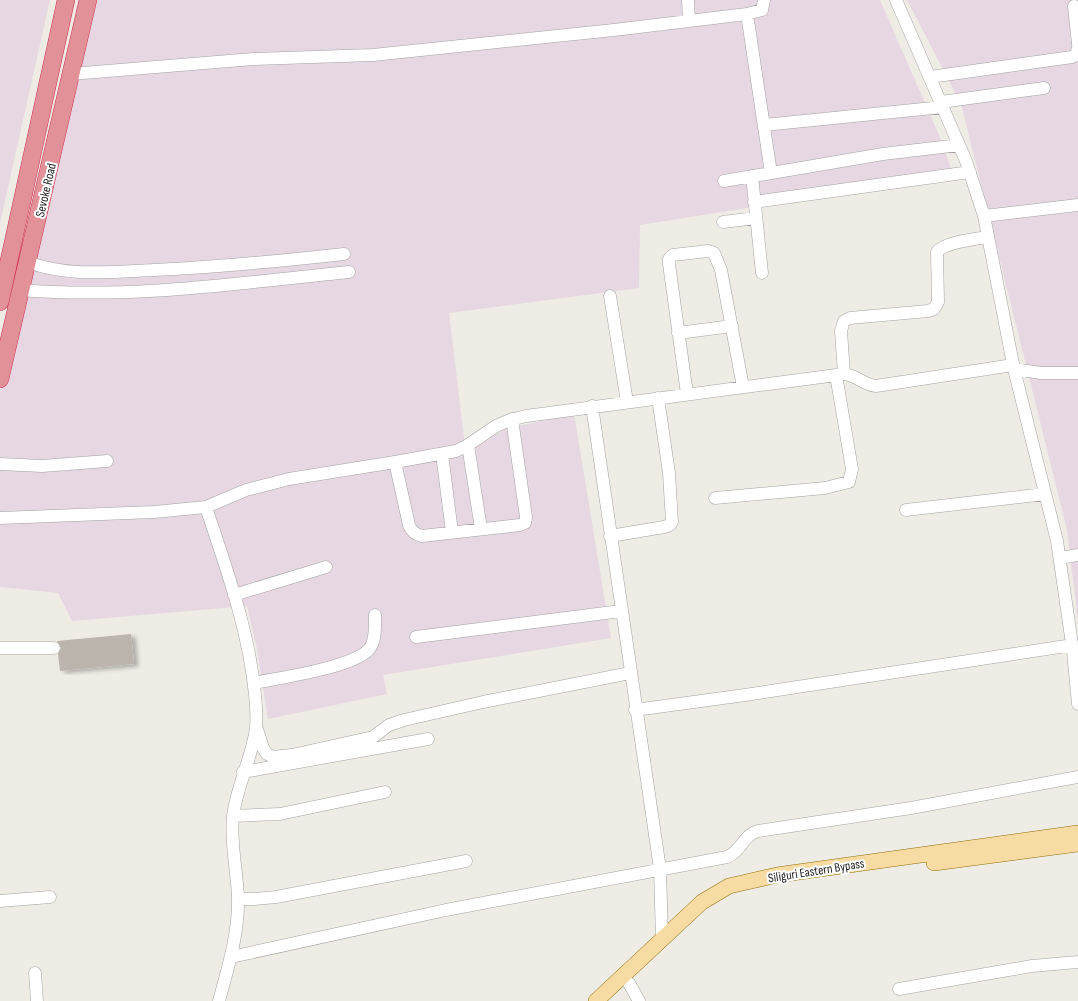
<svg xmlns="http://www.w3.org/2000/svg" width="1078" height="1001" viewBox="0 0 1078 1001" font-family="'Sofia Sans Condensed',sans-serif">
	<defs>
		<filter id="shadow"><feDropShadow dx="4.5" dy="2.5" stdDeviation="2" flood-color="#0004"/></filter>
	</defs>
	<rect width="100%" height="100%" fill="#eeece4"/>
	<path fill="#e7d7e2" d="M0 0H50L0 223Z
		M78 0H880L942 142 953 175 640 225 639 288 449 313 466 454 505 429 574 414 611 638 383 675 387 694 268 719 257 649 247 606 72 621 58 593 0 587V392Z
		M907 0H1078V621L1067 530 961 104Z"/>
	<path fill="#bbb5ae" filter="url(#shadow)" d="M131 634 134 664 60 671 58 654 61 648 57 641Z"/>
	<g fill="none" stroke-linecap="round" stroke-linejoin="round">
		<g stroke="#a2a2a2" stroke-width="13">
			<path id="minor" d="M688 0 689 21
				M896 0 966 161 984 216 1014 369 1057 541 1073 651 1078 704
				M1074 6 1078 44
				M747 14 771 173
				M71 74 253 59 373 55 614 30 747 14 762 10 764 0
				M930 77 1072 57 1076 55 1078 48
				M941 102 1044 88
				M764 125 943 107
				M752 176 762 273
				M724 181 883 154 959 145
				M754 202 970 172
				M984 216 1078 205
				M723 222 756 218
				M28 262C67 277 113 272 154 270 218 267 281 261 344 254
				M21 290C131 299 240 283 349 272
				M610 296 627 402
				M678 333 732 326
				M1014 369 1041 373H1078
				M844 374 841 331 844 321 850 318 928 311 934 309 938 302 937 252C945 242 975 239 988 237
				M687 394 669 264V259L673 255 708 251 714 253 721 270 743 387
				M592 406 660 869 662 938
				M468 445 481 529
				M442 454 452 532
				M395 462 409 525C412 532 415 534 422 536L520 525 525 523 526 517 512 419
				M0 464 42 466 107 461
				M715 498 825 488 849 482 852 469 836 375
				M206 507C226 568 249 630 255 695 256 705 257 717 256 728 252 758 237 785 233 816 230 843 237 870 238 897 239 933 228 967 219 1001
				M906 510 1045 494
				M0 518 154 512 206 507 246 490 289 479 395 462 456 451 468 445 496 426 510 420 526 416 844 374C856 375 864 385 876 386L1013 365
				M610 536 664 527 670 525 672 522 669 473 658 398
				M1060 558 1078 555
				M234 595 326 567
				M416 637 621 611
				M0 648H54
				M254 683C278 678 357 667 370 648 376 640 375 625 375 615
				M635 710 745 695 1073 645
				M257 729 263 748 267 754 273 757 292 755 373 737 389 725 404 720 483 702 630 673
				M243 772 428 739
				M233 816 280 814 385 792
				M238 899H254L276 897 466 861
				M0 901 50 897
				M231 957 446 910 727 857C741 852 743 835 758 831L911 808 1078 777
				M35 973 37 1001
				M629 983 639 1001
				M899 989 1032 966 1078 962"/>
		</g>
		<g stroke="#8e710a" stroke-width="16">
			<path id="major" d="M934 863 1078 844
				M596 1001 702 902 729 886 777 875 1078 833"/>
		</g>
		<g stroke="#ce2f54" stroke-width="18">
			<path id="highway" d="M0 302 66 0
				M0 379 88 0"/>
		</g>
		<use href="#minor" stroke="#fff" stroke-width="12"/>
		<use href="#major" stroke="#f6dba2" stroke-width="15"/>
		<use href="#highway" stroke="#e19197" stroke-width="17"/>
	</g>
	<g text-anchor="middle" stroke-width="4" stroke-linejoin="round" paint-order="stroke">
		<g font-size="13" fill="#1e1e1e" stroke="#fff">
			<text transform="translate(45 190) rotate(-77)" y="5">Sevoke Road</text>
			<text transform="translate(816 870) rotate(-9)" y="5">Siliguri Eastern Bypass</text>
		</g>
	</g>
</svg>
